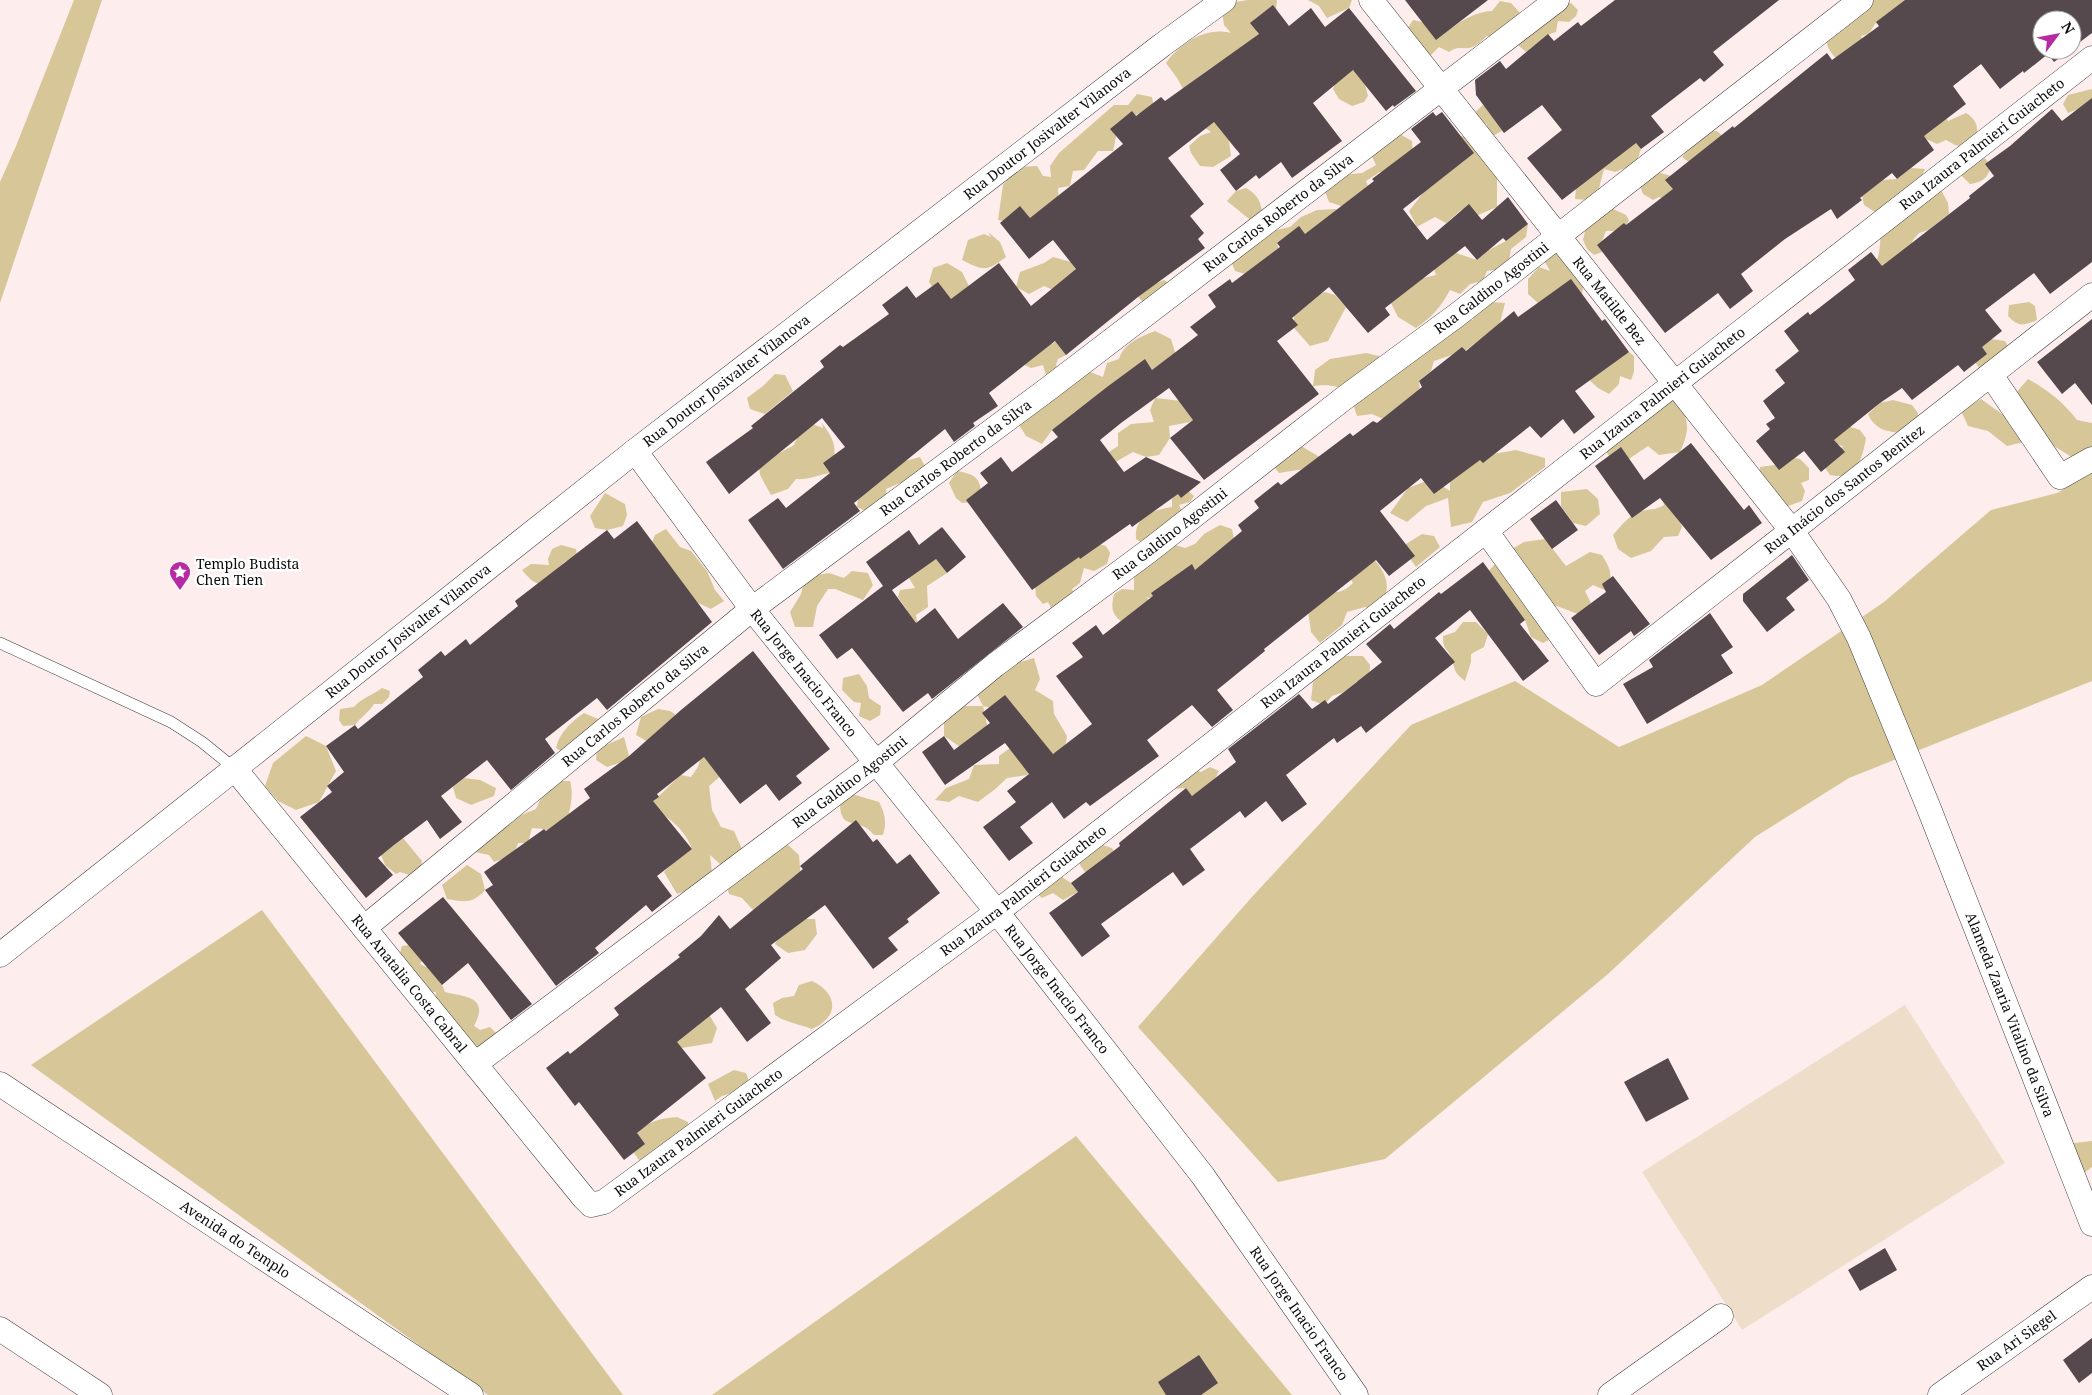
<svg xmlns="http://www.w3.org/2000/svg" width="2092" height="1395" viewBox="0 0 2092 1395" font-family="'Noto Serif',serif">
	<rect width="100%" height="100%" fill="#feeded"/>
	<path fill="#d7c698" d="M74 0H102L0 303V182L16 146Z
		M1248 0H1277L1276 9 1265 18 1254 20 1257 32 1264 41 1211 68 1202 75 1208 86 1187 96 1177 78 1166 63C1179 44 1206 26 1231 33L1224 25 1222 12 1236 2Z
		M1308 0H1352L1349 8 1327 18 1319 6Z
		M1869 0H1908C1898 7 1887 13 1878 21 1870 28 1874 33 1861 36L1865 44 1842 63C1832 55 1826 49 1826 35L1845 29 1844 16Z
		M1500 1 1511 3 1521 14 1499 40 1487 36C1482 40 1476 47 1469 48 1459 49 1459 46 1449 52L1439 47 1428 58 1406 31 1413 20 1426 23 1436 39C1453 27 1470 12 1492 11Z
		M1571 3 1578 10 1576 16 1569 22 1558 21 1556 32C1545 35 1541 39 1536 49L1526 52 1518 45 1520 37 1556 6Z
		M1354 70 1365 84 1368 96 1364 102 1352 106 1339 99 1333 89C1336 78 1343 73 1354 70Z
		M2092 89V111L2086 106 2068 113 2063 104 2068 95Z
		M1137 94 1152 97 1154 107 1117 123 1116 137 1113 151H1098L1084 170 1073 171 1070 186 1058 188 1059 204 1023 225 998 220 1003 185 1018 167 1037 166 1043 176 1051 177 1050 166 1059 153 1114 105H1128Z
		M1483 105 1492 111 1493 118 1504 122 1507 128 1493 136 1484 133 1487 124 1479 122 1474 113Z
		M1198 112 1247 143 1236 150 1229 141 1231 156 1213 167 1200 166 1191 153 1189 146 1200 136 1211 132 1198 123Z
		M1966 113C1977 120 1978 126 1977 139L1967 148 1955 145 1946 140 1937 144 1926 139 1918 129 1944 114 1948 121Z
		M1717 131 1726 139 1694 166 1682 157 1705 132Z
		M1398 133 1412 141 1413 155 1396 170 1380 172 1366 181 1371 194 1362 213 1329 202 1324 189 1341 175 1362 173 1376 165 1370 152Z
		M1461 136 1470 139 1497 177V207L1478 215 1461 210 1446 223 1435 217 1417 227 1409 211 1423 193 1432 175 1454 155Z
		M1636 143 1641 149 1636 164 1615 172 1604 169 1598 192 1588 200 1575 199 1576 188 1607 156 1614 161 1624 146Z
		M1979 157 1986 159 1991 167C1987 179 1982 182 1970 184L1962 176 1964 167Z
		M1911 168 1925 169 1919 182 1940 188 1948 203 1949 214 1929 230 1919 233 1913 240 1905 257 1886 272 1877 260C1882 246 1879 232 1883 217L1864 205 1862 196 1883 180 1897 179Z
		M1661 173 1671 176 1679 185 1671 201 1659 197 1653 200 1643 194 1639 183 1649 175Z
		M1246 188C1257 194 1262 202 1262 215L1254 223 1227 201 1236 191Z
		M1611 208 1626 215 1629 220 1624 231H1606L1602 241V252L1594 255 1587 249 1583 240 1586 227Z
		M1336 209 1346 223 1277 243 1280 253 1265 280 1235 271 1231 261 1267 232 1290 227 1301 217 1317 210Z
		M1528 224 1526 237 1511 249 1508 268 1487 271 1483 281 1470 284 1460 294 1450 290C1441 307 1432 317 1416 328L1398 317 1391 303 1423 278 1436 275 1430 257 1444 244 1459 254 1477 260 1489 250 1506 241 1513 229Z
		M988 232 1000 242 1006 257C986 272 984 271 962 260L968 240 984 234 991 237Z
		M1563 248 1585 277 1582 294H1566L1551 302 1538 303 1528 294V279L1539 267 1550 271 1545 262 1548 253Z
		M1053 257 1071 262 1076 269 1064 287 1051 289 1044 286 1029 294 1016 287 1020 272 1044 263Z
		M947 263 962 272 969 286 952 300 936 292 929 282 933 268Z
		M1164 280 1176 288 1148 307 1138 297 1153 285Z
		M1325 292 1335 295 1346 307 1328 341 1310 346 1294 328V316L1311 297Z
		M1476 301 1505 303 1500 323 1490 332 1466 350 1434 361 1431 371 1419 381 1421 402 1383 419 1372 414 1357 416C1349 389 1341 383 1313 386L1315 370 1330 359 1366 353 1379 356 1390 371 1454 318 1473 320Z
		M2029 302 2035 306 2037 320C2024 326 2018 327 2008 316L2009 305Z
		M1155 331 1171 339 1175 352 1176 365 1122 387H1107L1100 396 1079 413 1074 412 1066 424 1052 430 1042 444 1026 436 1018 423 1085 370 1103 377 1107 363 1119 359C1124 343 1140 337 1155 331Z
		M1050 335 1052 344 1058 340 1070 347 1066 355 1058 359 1056 365 1062 373 1047 378 1043 365 1031 368 1018 362Z
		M1991 339 2005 341 2011 352 1992 368H1979L1972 357 1978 342Z
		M1629 352 1634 356V372L1631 380 1620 376 1619 384 1609 394 1598 388 1585 376Z
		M775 374 785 375 793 391 765 414 750 409 747 398 763 386Z
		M2028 379C2049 391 2062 401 2077 420L2092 423V450L2075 459 2052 445 2036 439 2007 446 1988 431 1968 426 1961 411 1981 399 2002 414 2013 406 2015 394Z
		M1665 396 1679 401C1689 424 1690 429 1680 452L1659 455 1648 446 1623 463 1609 456 1601 443Z
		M1155 398 1190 402 1199 415 1190 422 1169 426 1170 438 1159 455 1146 457 1133 452 1112 464 1106 454 1118 446V433L1131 424 1154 422 1150 410Z
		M1893 400 1912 405 1918 413V423L1907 434C1889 431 1876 432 1868 414L1880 403Z
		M822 423C837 443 837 450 830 473 817 475 809 480 796 479L788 489 771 495 760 475 758 460 768 454 776 455 794 445 801 429 812 424 823 428Z
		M1848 426 1860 430 1866 438C1862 460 1856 481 1830 475L1823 465 1837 448 1844 447 1837 444 1831 437Z
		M1296 443 1323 459 1304 469 1279 473 1271 463Z
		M1516 450 1545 458V467L1510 493 1483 502 1472 522 1451 527 1448 498 1426 506 1407 522 1390 513 1408 488 1432 479 1450 491V473L1464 459Z
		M920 457 927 470 915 481 900 483 886 489 887 499 868 512 857 507 859 492 905 461Z
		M1789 457 1800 459 1809 468V480L1801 483 1805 491 1802 501 1788 506 1778 507 1758 479 1760 467 1782 464Z
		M957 471C975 474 981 478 981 496L972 502 962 503 956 498 949 483Z
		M2092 473V681L1849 778 1755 837 1608 974 1385 1159 1278 1182 1138 1027 1251 898 1411 725 1515 681 1619 747 1762 685 1884 602 1991 510 2057 493Z
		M1186 489 1194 496 1190 502 1179 505 1181 509 1180 519H1170L1168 528 1145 545 1136 539C1134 517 1152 510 1172 507V496Z
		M1587 489 1598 499 1600 514 1586 526 1573 523 1561 506V492Z
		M1660 492 1675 506 1682 527 1678 536 1664 537 1651 551 1631 558 1618 549 1613 535C1621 526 1629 515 1641 511 1650 509 1656 510 1664 505Z
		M605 493 625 504 627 515 623 526 607 530 595 528 590 516Z
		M1220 525 1232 529 1236 550 1156 601 1147 597 1153 609 1127 626C1113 616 1110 611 1114 594L1122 589 1134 590V570L1169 543 1185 548 1195 544 1204 534Z
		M666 529 680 547 691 551 707 571 715 590 724 601 711 609 698 603 651 545 655 535Z
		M1422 534 1434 536 1440 547 1416 567 1406 553V544Z
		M1545 539 1566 566 1590 552 1602 555C1611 570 1613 574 1607 591L1593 585 1585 591 1591 603 1583 616 1557 606 1551 608V639L1543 643 1531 637 1525 620 1513 624 1481 579 1495 564 1504 566 1510 550 1524 542Z
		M1095 543 1106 546 1110 553 1107 564 1094 571 1084 568 1080 583 1072 589 1076 598 1052 610 1048 602 1043 604 1036 596 1035 585Z
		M561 545 576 549 578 560 566 561 559 567 560 583C541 587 534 585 522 570L531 564 549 565 548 559 552 549Z
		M923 552 937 560 947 573 927 586 928 607 916 615 921 643 904 617 907 610 898 597 900 590 915 588 906 573Z
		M1366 552C1385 568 1396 588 1377 609L1365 607 1347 612 1342 625 1320 643 1311 632 1308 611 1323 592C1336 593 1343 593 1353 583L1346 572Z
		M852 571 868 573 873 585 863 600 835 589H828L817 606 813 627H795L790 612 801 594 805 577 829 573 844 578Z
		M1463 622H1476L1488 634 1484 647 1471 654V662L1465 681C1452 670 1456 671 1451 657 1447 647 1443 651 1443 636L1455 632Z
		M1346 656H1363L1370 665 1369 681H1357L1344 692 1332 696 1324 705 1311 700 1313 682 1326 669Z
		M1034 658 1040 679 1035 690 1053 701 1054 714 1067 736 1064 753C1043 753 1038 756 1027 775L1007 778 994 790 978 802 959 796 949 802 935 800 946 788 969 779 974 765 999 764V756L1031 733 1021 715 983 706 988 729 976 741 959 746 944 736V712L963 706H983L977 694 993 670Z
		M859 674 867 686 869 698 881 706 880 715 870 721 859 716 861 703 854 702 842 690 843 678Z
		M382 688 390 691 389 697 382 704H374C368 713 361 717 355 725L343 726 339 720 340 709 354 707C361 698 373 695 382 688Z
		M658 709 670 711 675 714 677 727 648 742 636 735 641 717Z
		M584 713 598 719 599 732 567 755 556 748C559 733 572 721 584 713Z
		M306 736 326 746 336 771 319 802 296 810 278 801 265 786 273 763Z
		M624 737 629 756 622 762 607 767 596 760 597 749Z
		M702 753 729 769 709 786 712 810 721 827 734 831 742 849 733 860 720 864 710 855 712 873 690 889 677 894 664 872 679 856 692 849C684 827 667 817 648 804 661 796 670 784 681 775L691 777 698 767Z
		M1210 767 1219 771 1215 779 1192 796 1186 788 1171 789 1193 770 1201 772Z
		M464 778 480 780 496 788 494 796 471 805 456 798 453 787Z
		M556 781H570C575 799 568 818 561 835L544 829 532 828 528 843H518L514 855 494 862 489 855 470 851 512 819 536 809 541 798Z
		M852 794 879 802C885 813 887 823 883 835H874C858 815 840 833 840 803Z
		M403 838 422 861 420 873 412 876 400 872 396 874 385 865 381 855Z
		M1099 844 1112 848 1118 860 1100 869 1085 872 1080 865 1079 852Z
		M788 845 799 855 801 881 753 910 742 898 729 894 725 881 776 847Z
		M467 865 481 874 485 890C473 904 464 902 447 899L442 885Z
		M1059 875 1071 883 1078 892 1063 900 1053 893 1042 898 1034 891Z
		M262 910 623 1395H488L31 1065Z
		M796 919H815L817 934 805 950 788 953 775 944 783 929Z
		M418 944 423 959 420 964 426 967 435 968 445 992C465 997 490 996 474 1026L480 1030 490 1027 501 1038 486 1053 468 1040 434 1005 436 992 422 993 398 960 402 946Z
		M812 981C839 994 839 1017 812 1029 799 1024 787 1023 775 1015L773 1003 782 998 794 996 799 985Z
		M696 1015 710 1016 717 1028 712 1043 682 1048 669 1040Z
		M734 1070 746 1073 749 1081 732 1093 722 1096 715 1101 708 1084Z
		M677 1117 688 1122 689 1130 648 1163 639 1160 629 1146C641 1124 653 1119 677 1117Z
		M1076 1136 1292 1395H712Z
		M2092 1141V1167L2080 1176 2074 1143Z"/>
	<path fill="#eeddc9" d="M1905 1005 2005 1163 1742 1330 1642 1172Z"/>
	<path fill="#55494e" d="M1405 0H1488L1436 40Z
		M1615 0H1779L1713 52 1724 65 1704 82 1700 78 1651 116 1664 132 1641 149 1636 143 1562 200 1527 158 1562 130 1542 105 1504 133 1476 95 1475 80 1500 61 1506 69 1548 34 1554 41 1578 22 1581 26Z
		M1905 0H2092V33L2072 48V20H2042V50H2070L2054 62 2048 54 2024 73 2023 71 2000 89 1981 64 1953 86 1966 104 1924 136 1934 150 1897 179 1892 173 1860 198 1862 200 1837 219 1831 209 1785 239 1741 274 1753 291 1730 309 1718 293 1665 333 1597 245 1624 223 1626 225 1673 189 1665 180 1733 126 1734 128 1827 53 1832 60 1879 26 1876 22Z
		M1273 5 1289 26 1311 8 1325 27 1349 8 1416 91 1394 107 1393 105 1386 111 1353 70 1313 103 1342 141 1292 178 1281 162 1259 179 1256 175 1236 191 1220 170 1240 154 1214 122 1168 158 1204 204 1190 216 1204 233 1198 239 1205 248 1138 297 1066 355 1055 341 989 393 998 406 973 423 975 426 954 442 945 429 854 503 860 511 783 569 748 520 778 498 786 508 830 473 823 463 845 447 822 418 729 494 706 462 753 428 751 426 824 367 820 361 840 345 843 347 889 314 882 305 907 286 916 298 938 282 951 299 999 263 1031 306 1076 269 1053 240 1029 259 1000 223 1020 206 1030 218 1078 180 1123 144 1110 129 1132 111 1136 116 1161 97 1165 101 1259 34 1250 23Z
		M2092 98V262L2050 294 2034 273 1985 310 2002 331 1982 347 1987 354 1964 372 1958 365 1912 400 1902 388 1880 403 1834 440 1845 452 1821 472 1804 451 1779 470 1756 441 1770 429 1766 424 1775 418 1763 401 1785 383 1775 370 1799 351 1784 331 1808 312 1810 315 1855 280 1848 270 1871 252 1882 266 1970 198 1969 196 1994 176 1985 164 2010 146 2052 109 2062 121Z
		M1433 112 1436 116 1442 112 1474 153 1403 209 1427 240 1469 204 1482 220 1508 197 1528 224 1506 241 1503 238 1477 260 1465 246 1385 308 1390 315 1368 333 1329 287 1292 318 1298 325 1277 341 1319 394 1204 480 1170 438 1193 420 1169 388 1121 423 1100 440 1124 472 1146 457 1201 482 1181 498 1178 494 1132 527 1130 524 1080 559 1079 557 1032 590 966 500 988 483 980 473 1001 457 1012 472 1058 437 1052 430 1107 387 1145 359 1152 370 1198 335 1190 327 1216 307 1208 295 1230 279 1232 283 1280 247 1277 243 1299 226 1305 234 1374 181 1372 179 1421 142 1411 129Z
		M1571 279 1602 321 1605 319 1629 352 1575 391 1595 417 1574 434 1563 419 1541 438 1530 426 1483 463 1480 460 1434 494 1421 478 1380 511 1415 556 1389 576 1376 560 1264 649 1265 651 1217 690 1233 710 1212 727 1192 705 1147 740 1159 756 1090 806 1086 802 1064 819 1052 802 1020 827 1033 843 1009 861 983 827 1016 802 1007 791 1029 774 1005 743 945 785 922 752 944 736 954 750 990 723 982 713 1005 695 1053 754 1092 724 1056 676 1083 657 1072 643 1096 625 1103 635 1153 596 1151 593 1192 564 1195 570 1242 531 1238 525 1259 508 1254 501 1278 482 1281 485 1350 433 1353 436 1373 421 1377 423 1422 387 1419 381 1462 347 1466 351 1514 311 1518 317Z
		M2092 319V405L2075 383 2062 394 2037 362Z
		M1691 443 1744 510 1749 505 1762 523 1711 560 1660 498 1632 518 1595 466 1621 447 1644 480Z
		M1556 500 1578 530 1552 549 1530 519Z
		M637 521 712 622 607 710 597 698 545 739 555 753 511 790 487 760 441 796 462 822 440 839 427 820 394 845 378 858 393 875 366 898 300 817 332 792 327 786 344 772 326 746 355 725 358 729 423 677 418 670 441 651 445 656 466 639 470 645 518 606 515 601 607 530 614 539Z
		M942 527 966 557 947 573 936 559 892 590 916 623 935 608 958 639 1003 603 1023 627 932 699 928 693 903 712 852 648 837 659 819 635 883 586 866 562 909 530 919 545Z
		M1792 555 1809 580 1786 598 1795 610 1767 632 1743 601V594Z
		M1483 562 1525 620 1520 624 1549 661 1523 681 1470 610 1435 638 1455 662 1366 733 1361 726 1337 743 1334 738 1286 775 1307 804 1282 822 1266 801 1245 818 1240 811 1190 849 1205 870 1183 886 1173 872 1101 924 1110 936 1082 957 1049 913 1078 892 1071 883 1120 846 1119 843 1186 788 1192 796 1236 762 1228 749 1299 694 1312 709 1325 700 1328 704 1344 692 1382 662 1366 644 1390 624 1394 629 1439 592 1441 594Z
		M1613 576 1650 624 1634 636 1631 631 1599 655 1571 618 1606 592 1602 584Z
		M1710 613 1733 647 1721 655 1733 673 1647 724 1623 684 1653 667 1649 660Z
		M753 651 830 749 796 776 802 783 779 801 766 784 740 804 704 757 657 794 659 797 653 801 692 849 657 876 672 896 652 912 646 905 595 948 599 953 556 986 485 890 493 885 484 872 544 829 546 831 590 798 584 789 629 756 681 710Z
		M856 820 873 842 877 839 897 864 910 854 940 893 907 919 909 922 888 938 898 950 873 969 825 905 771 945 781 958 745 989 771 1023 747 1042 721 1007 677 1042 706 1078 637 1133 645 1144 624 1160 579 1102 575 1106 546 1068 568 1051 570 1054 619 1015 614 1008 680 957 678 955 701 936 719 915 730 929 803 869 800 866Z
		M443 897 532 1004 511 1020 468 963 442 985 398 933Z
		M1668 1058 1689 1099 1646 1122 1624 1082Z
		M1885 1248 1897 1270 1860 1291 1848 1270Z
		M2092 1338V1373L2079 1383 2063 1360Z
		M1199 1355 1218 1383 1201 1395H1166L1158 1382Z"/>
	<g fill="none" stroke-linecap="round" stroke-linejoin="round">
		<g stroke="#3f3f3f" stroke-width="12">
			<path id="service" d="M0 643 171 722 202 742 234 768"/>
		</g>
		<g stroke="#3f3f3f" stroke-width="25">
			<g id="minor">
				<path id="s1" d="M1371 0 1792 531 1839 599 1859 638 1928 806 2092 1224"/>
				<path d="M1991 375 2060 477 2092 459"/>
				<path id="s2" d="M635 451 752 609 997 912 1203 1176 1356 1395"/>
				<path id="s3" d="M1486 531 1596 684 2092 295"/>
				<path id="s4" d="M234 768 584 1198 591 1205 604 1202 997 912 2092 58"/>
				<path id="s5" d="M364 928 752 609 1048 389 1557 0"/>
				<path id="s6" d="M0 955 635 451 1162 45 1224 0"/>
				<path id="s7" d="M475 1064 877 762 995 665 1150 550 1343 399 1457 315 1861 0"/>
				<path id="s8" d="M0 1084 471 1395"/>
				<path d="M0 1329 100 1395"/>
				<path d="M1610 1395 1721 1316"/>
				<path id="s9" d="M1940 1395 2092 1287"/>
			</g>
		</g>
		<use href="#service" stroke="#fff" stroke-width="11"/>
		<use href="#minor" stroke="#fff" stroke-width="24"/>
	</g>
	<defs>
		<g id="sight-pin" transform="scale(1.125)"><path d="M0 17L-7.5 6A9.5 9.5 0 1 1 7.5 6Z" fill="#b62ba3" stroke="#fff"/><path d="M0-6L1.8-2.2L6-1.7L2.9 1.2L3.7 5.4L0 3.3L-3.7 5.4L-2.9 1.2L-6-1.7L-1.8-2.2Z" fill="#fff"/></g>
	</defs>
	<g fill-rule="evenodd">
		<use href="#sight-pin" x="180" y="572"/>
	</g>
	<g text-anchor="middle" stroke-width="5" stroke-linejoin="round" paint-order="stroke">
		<g font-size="14" fill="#0c0c0c" stroke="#fff">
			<text dy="5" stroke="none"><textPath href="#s6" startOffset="1331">Rua Doutor Josivalter Vilanova</textPath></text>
			<text dy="5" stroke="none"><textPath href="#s4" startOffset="2315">Rua Izaura Palmieri Guiacheto</textPath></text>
			<text dy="5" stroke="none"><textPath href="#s5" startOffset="1161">Rua Carlos Roberto da Silva</textPath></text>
			<text dy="5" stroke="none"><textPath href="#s7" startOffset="1279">Rua Galdino Agostini</textPath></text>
			<text dy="5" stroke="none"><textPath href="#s1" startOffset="384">Rua Matilde Bez</textPath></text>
			<text dy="5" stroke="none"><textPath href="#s6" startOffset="926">Rua Doutor Josivalter Vilanova</textPath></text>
			<text dy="5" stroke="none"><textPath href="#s4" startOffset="1910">Rua Izaura Palmieri Guiacheto</textPath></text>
			<text dy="5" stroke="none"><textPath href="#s5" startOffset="756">Rua Carlos Roberto da Silva</textPath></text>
			<text dy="5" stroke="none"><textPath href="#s3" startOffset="504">Rua Inácio dos Santos Benitez</textPath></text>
			<text dy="5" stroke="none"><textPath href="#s7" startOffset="874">Rua Galdino Agostini</textPath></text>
			<text dy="5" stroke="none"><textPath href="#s6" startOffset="521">Rua Doutor Josivalter Vilanova</textPath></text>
			<text dy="5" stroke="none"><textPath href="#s4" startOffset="1505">Rua Izaura Palmieri Guiacheto</textPath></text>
			<text dy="5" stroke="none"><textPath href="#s2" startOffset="279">Rua Jorge Inacio Franco</textPath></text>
			<text dy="5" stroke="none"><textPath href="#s5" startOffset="351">Rua Carlos Roberto da Silva</textPath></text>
			<text dy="5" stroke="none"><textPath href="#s7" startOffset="469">Rua Galdino Agostini</textPath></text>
			<text dy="5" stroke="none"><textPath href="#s4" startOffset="1100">Rua Izaura Palmieri Guiacheto</textPath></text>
			<text dy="5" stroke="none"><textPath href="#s4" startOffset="278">Rua Anatalia Costa Cabral</textPath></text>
			<text dy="5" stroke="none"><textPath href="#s2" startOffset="684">Rua Jorge Inacio Franco</textPath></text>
			<text dy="5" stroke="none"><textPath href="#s1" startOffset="1210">Alameda Zaaria Vitalino da Silva</textPath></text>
			<text dy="5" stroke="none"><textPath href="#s4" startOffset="695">Rua Izaura Palmieri Guiacheto</textPath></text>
			<text dy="5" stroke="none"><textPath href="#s8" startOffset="282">Avenida do Templo</textPath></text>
			<text dy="5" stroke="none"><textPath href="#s2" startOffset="1089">Rua Jorge Inacio Franco</textPath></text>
			<text dy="5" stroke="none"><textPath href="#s9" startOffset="94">Rua Ari Siegel</textPath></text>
		</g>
		<g font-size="14" fill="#0c0c0c" stroke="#fff" text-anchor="start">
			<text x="196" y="569">Templo Budista<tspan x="196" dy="16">Chen Tien</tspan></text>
		</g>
	</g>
	<g transform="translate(2057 35) rotate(58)"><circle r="24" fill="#ffffff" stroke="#9e9e9e"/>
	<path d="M0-4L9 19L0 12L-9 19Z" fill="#b62ba3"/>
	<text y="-8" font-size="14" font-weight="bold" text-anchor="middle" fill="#0c0c0c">N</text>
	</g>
</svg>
